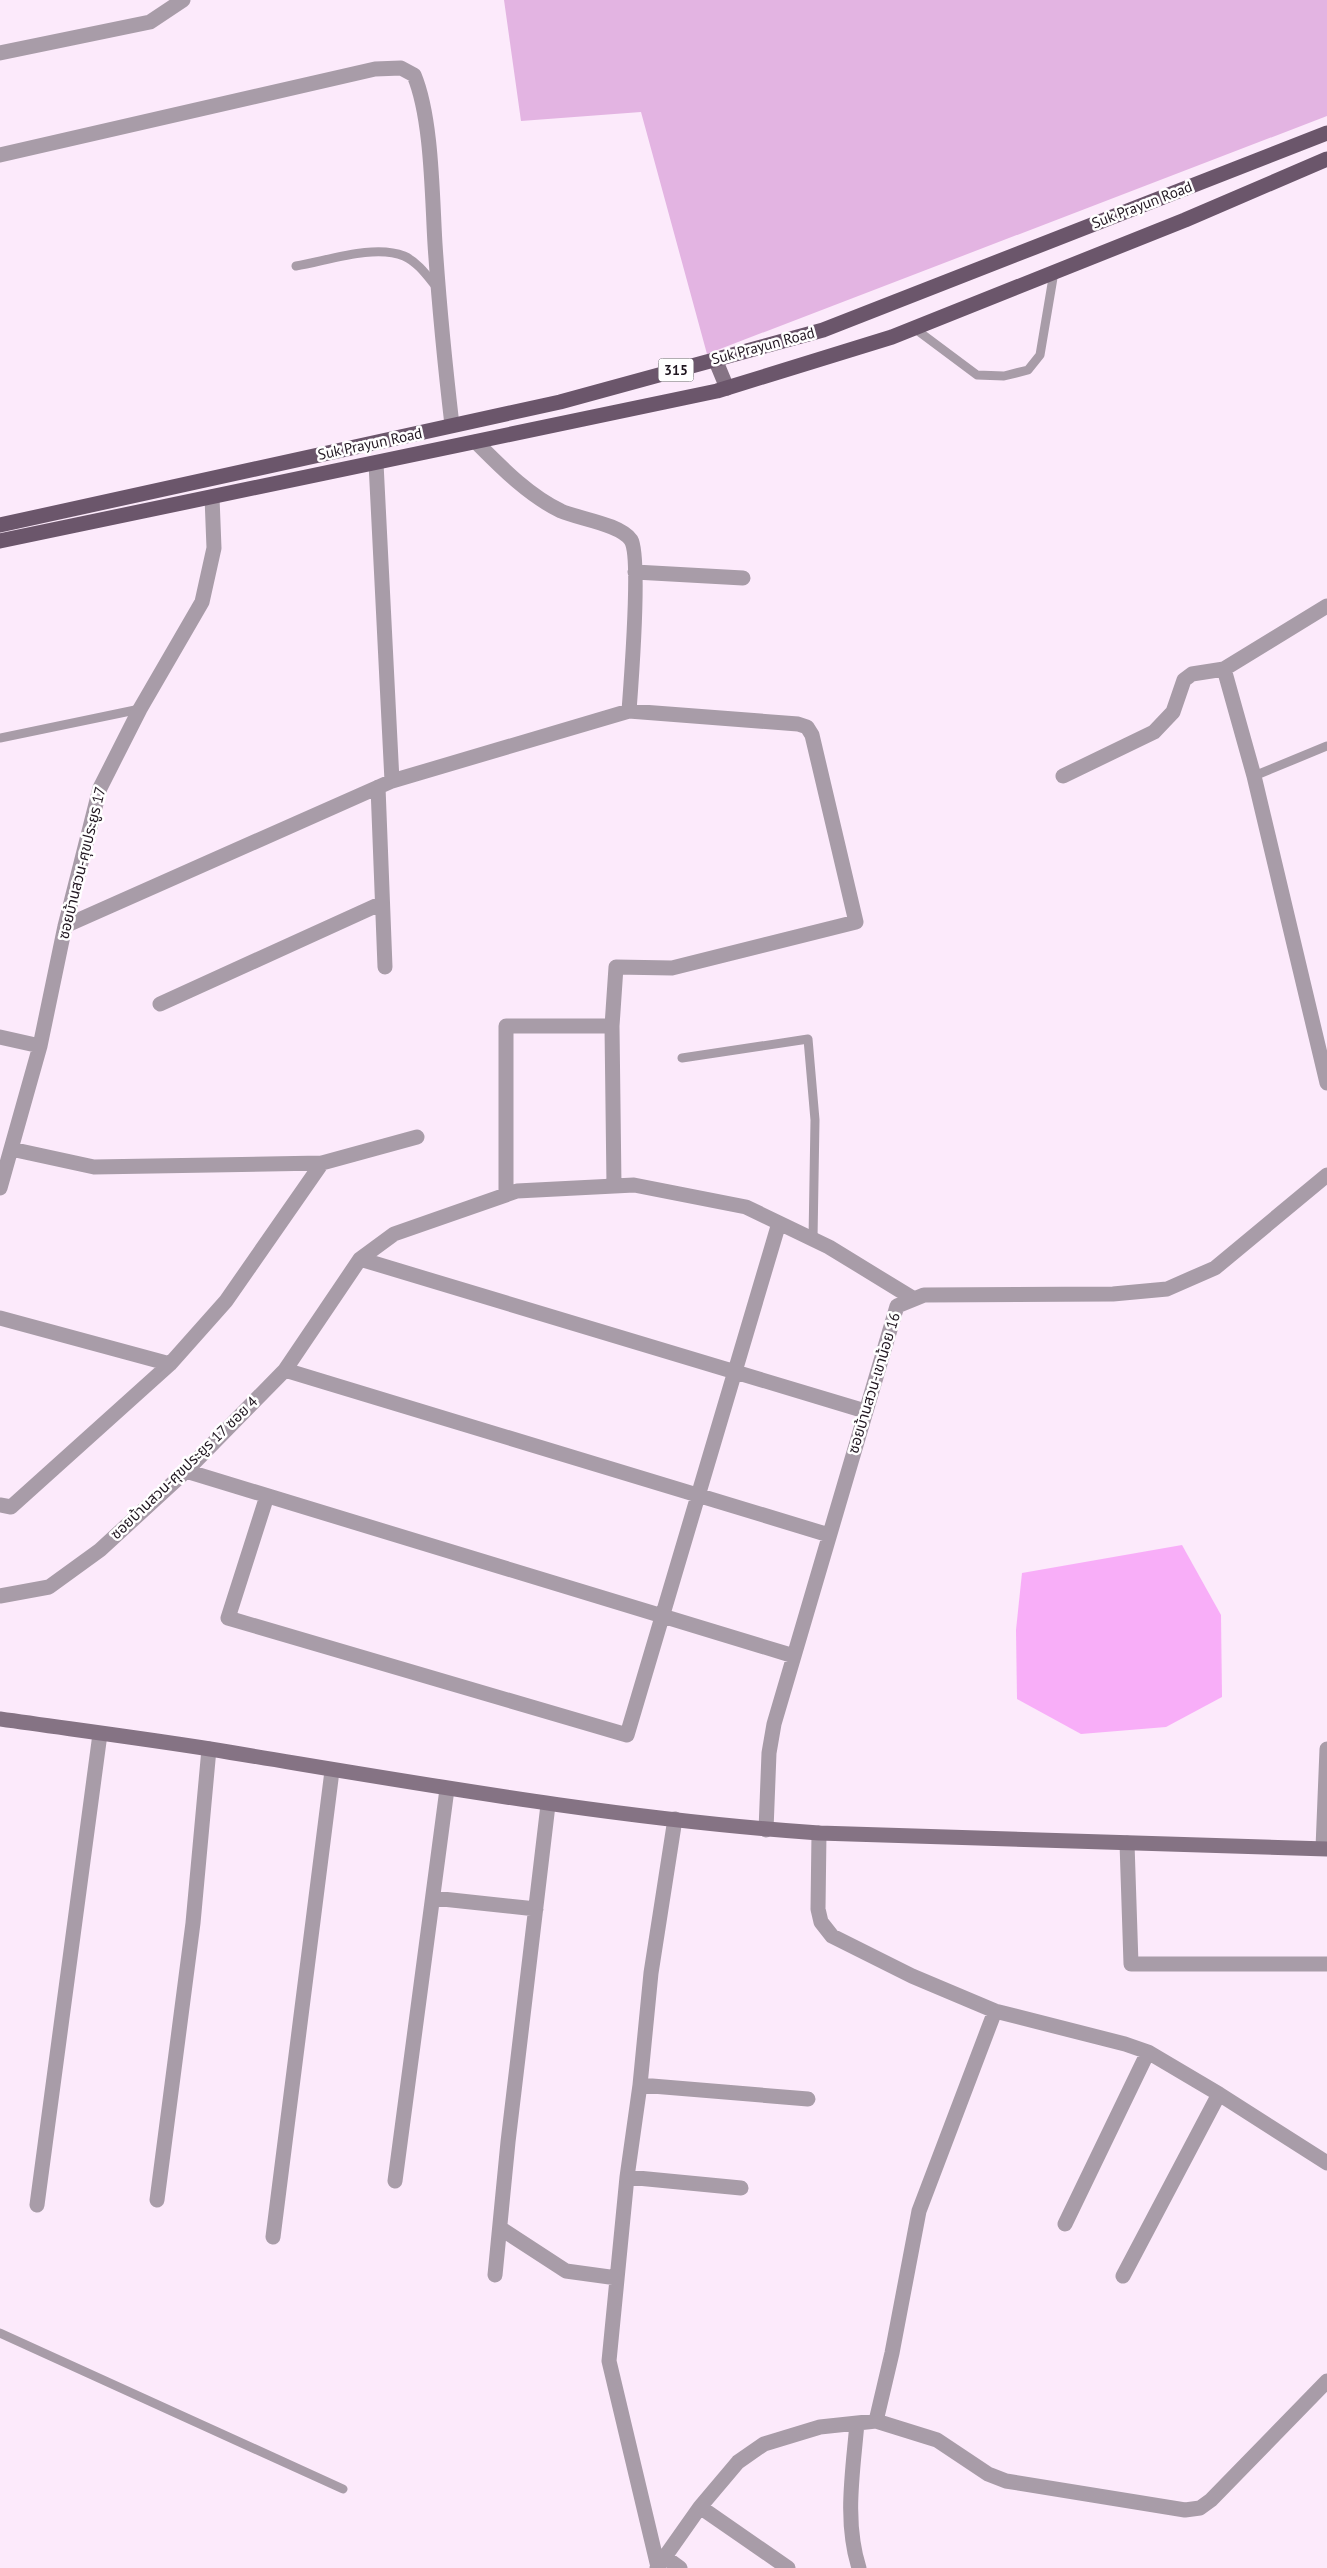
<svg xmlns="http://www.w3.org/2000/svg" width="1327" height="2568" viewBox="0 0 1327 2568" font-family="'PT Sans','Noto Sans Thai',sans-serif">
	<rect width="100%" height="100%" fill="#fceafb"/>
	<path fill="#e3b4e2" d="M504 0H1327V116L707 354 641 112 521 121Z"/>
	<path fill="#f8aef8" d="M1182 1545 1221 1615 1222 1697 1166 1727 1081 1734 1017 1699 1016 1630 1022 1573Z"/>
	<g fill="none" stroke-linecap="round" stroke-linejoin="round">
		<path stroke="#a89ca8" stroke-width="9" d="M296 266C327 261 374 244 404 256 418 262 428 277 438 289
			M914 328 977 375 1004 376 1028 370 1040 355 1054 272
			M0 738 140 709
			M1254 776 1327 746
			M682 1058 808 1039 815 1120 813 1239
			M0 2333 343 2489"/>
		<path stroke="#a89ca8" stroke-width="15" d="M0 53 150 22 183 0
			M0 155 375 69 401 68 414 75C432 118 432 195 435 244 439 304 445 365 452 425
			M476 442C502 468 528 495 561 511 579 519 620 524 631 540 641 556 631 684 629 711
			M376 463 392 781
			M635 572 743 578
			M1224 669 1254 776 1327 1083
			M1063 776 1154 732 1173 712 1184 680 1192 674 1224 669 1327 606
			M378 787 385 967
			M65 926 392 781 629 711 798 724 807 727 812 735 856 922 672 968 616 967 612 1026 614 1186
			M160 1004 382 903
			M0 1037 40 1046
			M11 1149 94 1167 322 1163 417 1137
			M0 1188 40 1046 65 926 100 788 140 709 202 602 214 548 212 497
			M506 1195V1026H612
			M360 1259 865 1411
			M0 1318 170 1364
			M285 1370 829 1535
			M186 1471 794 1656
			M267 1496 228 1618 627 1735 779 1223
			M0 1505 11 1507 170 1364 226 1301 322 1163
			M0 1596 49 1587 100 1550 186 1471 285 1370 360 1259 394 1234 517 1191 634 1185 746 1207 829 1247 914 1299
			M766 1830 769 1753 774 1724 897 1306 924 1295 1113 1294 1167 1289 1215 1268 1327 1175
			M819 1833 818 1909 821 1922 832 1936 912 1976 995 2011 1125 2044 1148 2052 1219 2094 1327 2163
			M1127 1843 1131 1964H1327
			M1323 1848 1327 1749
			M433 1898 536 1909
			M640 2085 651 1973 675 1819
			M627 2177 741 2188
			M395 2181 447 1789
			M157 2200 193 1923 209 1749
			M37 2205 100 1734
			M1065 2224 1148 2052
			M500 2228 566 2271 617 2278
			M273 2237 332 1771
			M495 2275 508 2142 548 1805
			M1123 2276 1219 2094
			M876 2421 892 2353 919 2211 995 2011
			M857 2423C853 2471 844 2521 859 2568
			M700 2507 788 2568
			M665 2557 680 2568
			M658 2567 609 2361 627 2177 640 2085 808 2099
			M657 2568 700 2507 738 2462 764 2444 820 2427 876 2421 937 2440 988 2474 1006 2481 1185 2510 1200 2508 1211 2500 1327 2381"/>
		<path stroke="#857384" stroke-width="15" d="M715 359 727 388
			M0 1719C70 1729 140 1738 210 1749 412 1782 614 1819 819 1833L1327 1849"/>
		<path stroke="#6b566b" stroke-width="15" d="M0 525 560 402 823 330 1327 133
			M0 541 717 391 892 337 1185 220 1327 159"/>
	</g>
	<g text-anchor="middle" stroke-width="5" stroke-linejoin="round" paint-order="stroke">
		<rect fill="#fff" stroke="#645d64" stroke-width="1" x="658.5" y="358.5" width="35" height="23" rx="4"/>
		<g font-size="14" font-weight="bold" fill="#211721">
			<text x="676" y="375">315</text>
		</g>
		<g font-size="15" fill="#211721" stroke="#fff">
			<text transform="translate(1142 205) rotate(-21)" y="5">Suk Prayun Road</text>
			<text transform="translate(763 346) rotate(-15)" y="5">Suk Prayun Road</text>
			<text transform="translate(370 444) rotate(-12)" y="5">Suk Prayun Road</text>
			<text transform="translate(82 863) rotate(-76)" y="5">ซอยบ้านสวน-ศุขประยูร 17</text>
			<text transform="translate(874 1383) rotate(-73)" y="5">ซอยบ้านสวน-เขาน้อย 16</text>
			<text transform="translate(184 1468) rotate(-44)" y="5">ซอยบ้านสวน-ศุขประยูร 17 ซอย 4</text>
		</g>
	</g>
</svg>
